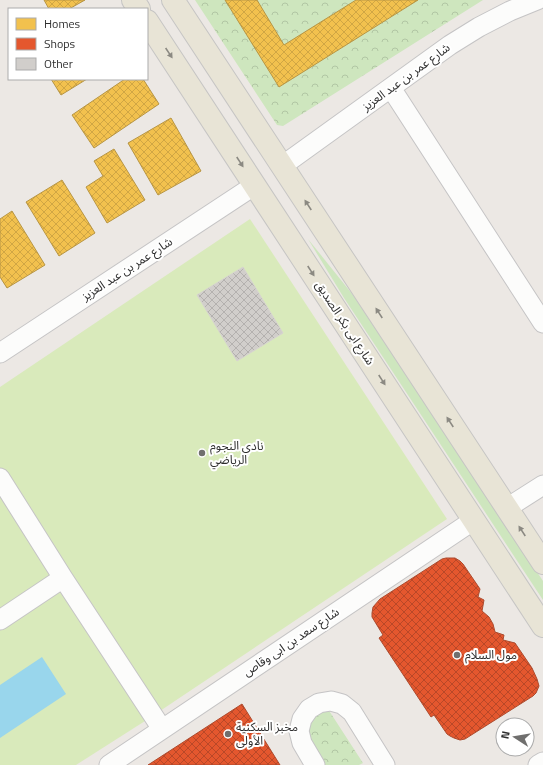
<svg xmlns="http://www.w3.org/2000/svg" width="543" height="765" viewBox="0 0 543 765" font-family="'Titillium Web','Noto Sans Arabic',sans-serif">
	<defs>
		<pattern id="forest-crowns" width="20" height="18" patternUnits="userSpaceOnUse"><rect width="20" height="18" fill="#cee6be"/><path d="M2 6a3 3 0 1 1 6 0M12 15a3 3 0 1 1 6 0" fill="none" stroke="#b1c6a4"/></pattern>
		<pattern id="homes-cross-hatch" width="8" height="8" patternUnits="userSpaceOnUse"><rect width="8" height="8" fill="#f2c14e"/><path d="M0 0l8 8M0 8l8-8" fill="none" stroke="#d0a644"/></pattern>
		<pattern id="shops-cross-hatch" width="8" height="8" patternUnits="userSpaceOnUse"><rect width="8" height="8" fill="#e4572e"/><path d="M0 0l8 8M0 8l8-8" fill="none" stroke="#b94828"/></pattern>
		<pattern id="building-cross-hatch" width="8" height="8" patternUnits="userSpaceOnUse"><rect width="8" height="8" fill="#d1cecb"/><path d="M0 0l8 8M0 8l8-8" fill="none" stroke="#b4b1af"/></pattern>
	</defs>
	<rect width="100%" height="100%" fill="#ece8e4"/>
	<path fill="url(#forest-crowns)" d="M195 0H483L283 126 277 125Z
		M326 706 363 763 359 765H325L299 723Z"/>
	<path fill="#cee6be" d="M308 239 353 295 543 581V600L344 298Z"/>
	<path fill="#d9eabb" d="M250 219 447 519 145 721 76 765H0V387Z"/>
	<path fill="#99d6ec" d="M42 657 66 694 0 738V685Z"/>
	<path fill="url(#homes-cross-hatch)" stroke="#b79544" d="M44 0H85L69 9H49Z
		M225 0H257L284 45 356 0H418L279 87Z
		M51 79H87L61 95Z
		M125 79H143L159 104 94 148 72 115Z
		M171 118 201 171 158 195 128 143Z
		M114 149 145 200 107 223 86 187 103 176 94 161Z
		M62 180 95 233 59 256 26 202Z
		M12 211 45 265 7 288 0 277V219Z"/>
	<path fill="url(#shops-cross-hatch)" stroke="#ad4b2e" d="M446 558H455L460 561 463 564 480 589 478 597 484 600 482 611 489 617 493 624 495 632 504 635 503 640 515 643 532 668 537 679 539 686 536 693 533 696 465 739 460 740 454 738 450 736 447 734 434 715 431 717 379 638 383 635 372 617V613L373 607 380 599 442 559Z
		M242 704 280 765H148Z"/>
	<path fill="url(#building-cross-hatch)" stroke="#d7d4d0" d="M243 267 283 333 237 361 197 295Z"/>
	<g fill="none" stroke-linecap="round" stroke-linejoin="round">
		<g stroke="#c5c4c5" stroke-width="21">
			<path id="minor" d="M391 88 543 323
				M282 166 450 45 479 27 510 11 537 0
				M0 353 255 185
				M0 478 63 578 162 729
				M507 508 543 485
				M0 620 63 578
				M109 765 474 520
				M315 765 302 743 299 731 302 719 309 709 319 703 331 701 342 704 352 712 385 765
				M538 765 543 762"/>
		</g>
		<g stroke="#c6c5c4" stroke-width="24">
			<path id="major" d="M133 0 139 9
				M173 0 543 563
				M147 21 543 626"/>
		</g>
		<use href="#minor" stroke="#fcfcfb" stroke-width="19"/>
		<use href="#major" stroke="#e8e4d6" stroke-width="22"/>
	</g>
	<defs><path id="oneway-solid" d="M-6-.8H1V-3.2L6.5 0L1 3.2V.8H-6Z"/></defs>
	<g fill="#8b8982">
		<use href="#oneway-solid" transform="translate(169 53) rotate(56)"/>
		<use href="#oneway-solid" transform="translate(240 162) rotate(57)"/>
		<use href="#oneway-solid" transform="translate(308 205) rotate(-123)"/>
		<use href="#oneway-solid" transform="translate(311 271) rotate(57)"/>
		<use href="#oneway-solid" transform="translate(379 313) rotate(-123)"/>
		<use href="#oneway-solid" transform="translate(382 380) rotate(57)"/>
		<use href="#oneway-solid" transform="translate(450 422) rotate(-123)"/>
		<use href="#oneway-solid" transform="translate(522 531) rotate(-123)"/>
	</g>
	<g fill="#706f6e" stroke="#fff" stroke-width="1.5">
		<circle cx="202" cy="453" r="4"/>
		<circle cx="457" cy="655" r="4"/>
		<circle cx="228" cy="734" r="4"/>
	</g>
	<g text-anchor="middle" stroke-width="4" stroke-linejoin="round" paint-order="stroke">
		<g font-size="12" fill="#2e2e2e" stroke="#fff">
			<text transform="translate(406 77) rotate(-36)" y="4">شارع عمر بن عبد العزيز</text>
			<text transform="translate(127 269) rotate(-33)" y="4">شارع عمر بن عبد العزيز</text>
			<text transform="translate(345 323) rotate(57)" y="4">شارع ابى بكر الصديق</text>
			<text transform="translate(291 642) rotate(-34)" y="4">شارع سعد بن ابى وقاص</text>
		</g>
		<g font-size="12" fill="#2e2e2e" stroke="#fff" text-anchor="start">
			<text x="210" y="450">نادي النجوم<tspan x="210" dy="14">الرياضي</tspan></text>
			<text x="465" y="659">مول السلام</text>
			<text x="236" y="731">مخبز السكنية<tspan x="236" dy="14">الأولى</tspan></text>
		</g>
	</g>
	<rect x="8" y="8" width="140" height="72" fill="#ffffff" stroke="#ababab"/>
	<rect x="16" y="18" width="20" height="12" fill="#f2c14e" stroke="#ababab"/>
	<text x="44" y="28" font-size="12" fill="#2e2e2e">Homes</text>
	<rect x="16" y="38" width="20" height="12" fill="#e4572e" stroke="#ababab"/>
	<text x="44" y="48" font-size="12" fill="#2e2e2e">Shops</text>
	<rect x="16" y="58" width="20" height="12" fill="#d1cecb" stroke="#ababab"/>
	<text x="44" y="68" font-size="12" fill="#2e2e2e">Other</text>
	<g transform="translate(515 737) rotate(282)"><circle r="19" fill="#ffffff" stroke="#ababab"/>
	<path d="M0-3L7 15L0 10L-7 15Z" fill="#706f6e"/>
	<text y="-6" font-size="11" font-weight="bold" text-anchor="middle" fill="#2e2e2e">N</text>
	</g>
</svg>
